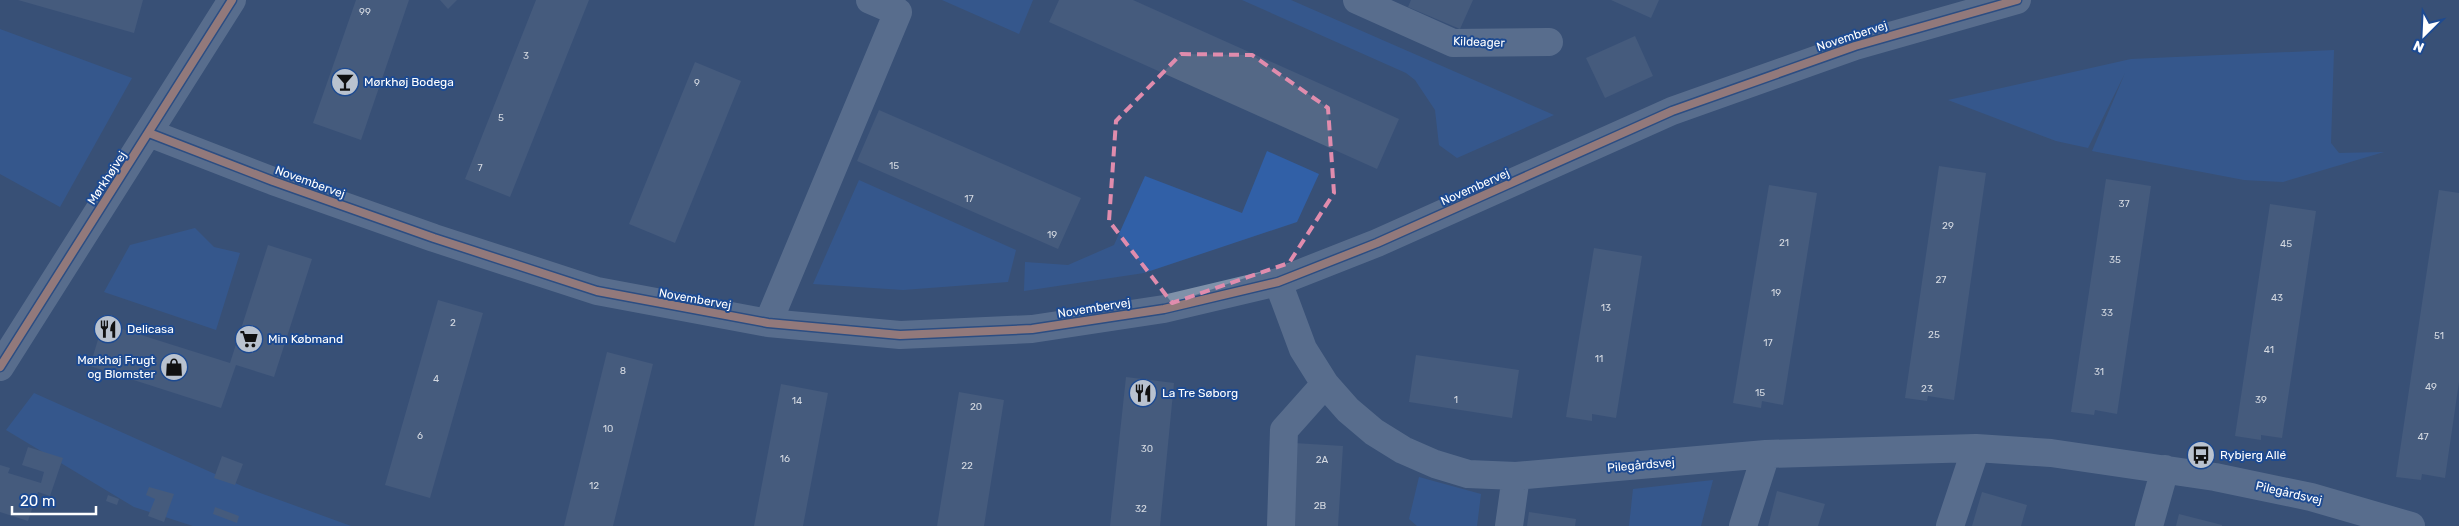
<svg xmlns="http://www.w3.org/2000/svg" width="2459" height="526" viewBox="0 0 2459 526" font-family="Rubik,sans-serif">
	<rect width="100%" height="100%" fill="#385076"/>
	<path fill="#3160a7" d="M942 0H1033L1019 34Z
		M1242 0H1291L1554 115 1457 158 1439 145 1435 110 1415 80 1406 73Z
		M0 29 132 78 60 207 0 174Z
		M2334 50 2331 143 2339 153 2384 152 2283 182 2244 180 2092 151 2125 73 2088 148 2056 141 1948 100 2131 59Z
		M1267 151 1319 174 1297 222 1144 273 1024 291 1025 262 1068 265 1114 245 1145 176 1242 213Z
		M859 180 1016 250 1008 282 903 290 813 284Z
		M195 228 214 247 240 253 216 330 104 292 130 245Z
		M34 393 244 487 351 526H193L134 507 6 430Z
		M1419 477 1481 494 1477 526H1417L1409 519Z
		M1713 480 1701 526H1629L1633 489Z"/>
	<path fill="#546886" d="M18 0H143L134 33Z
		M356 0H409L361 140 313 123Z
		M440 0H457L448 9Z
		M536 0H589L510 197 465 179Z
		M1059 0H1133L1399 119 1377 169 1049 22Z
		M1411 0H1473L1460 29 1408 7Z
		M1611 0H1659L1651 18Z
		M1635 36 1653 76 1605 98 1586 58Z
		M695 62 741 81 675 243 629 224Z
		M879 110 1081 198 1058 249 857 161Z
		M1939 166 1986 173 1954 400 1928 396 1927 401 1905 398Z
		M2106 179 2151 186 2117 414 2095 410 2094 415 2071 412Z
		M1769 185 1817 193 1783 405 1762 401 1761 408 1733 403Z
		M2439 190 2459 193V382L2445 478 2422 474 2421 480 2396 477Z
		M2270 204 2316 211 2282 438 2261 435V440L2235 436Z
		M268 245 312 259 274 377 236 365 221 408 90 366 103 323 230 363Z
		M1594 248 1642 256 1616 418 1592 414V421L1566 417Z
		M438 300 483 313 430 498 385 485Z
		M607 352 653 364 613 526H564Z
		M1416 355 1519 370 1512 418 1409 402Z
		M1126 377 1174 383 1160 526H1110Z
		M781 384 828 393 803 526H754Z
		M959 392 1004 400 984 526H937Z
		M1294 443 1343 446 1338 526H1290Z
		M28 447 63 458 50 496 38 492 28 521 0 512V465L10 468 8 473 41 483 44 472 22 465Z
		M222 456 243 464 235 485 214 478Z
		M149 487 174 494 164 522 148 516 155 499 146 495Z
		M1777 491 1825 504 1818 526H1768Z
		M1982 492 2027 505 2021 526H1972Z
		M108 495 119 499 117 505 106 501Z
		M215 507 239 516 237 523 213 514Z
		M1529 512 1576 519 1575 526H1527Z
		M2179 514 2222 525V526H2176Z"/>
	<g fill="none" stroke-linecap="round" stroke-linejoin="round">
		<path stroke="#7f91a9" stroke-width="28" d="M1357 0 1453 43 1549 42
			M149 133 273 181 434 238 597 291 768 323 900 335 1032 329 1164 309 1278 282 1377 243 1672 111 1855 46 2017 0
			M1278 282 1303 349 1325 384 1348 410 1374 432 1403 450 1435 464 1468 474 1516 476 1766 454 1976 448 2051 453 2215 477 2311 497 2411 526
			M768 323 898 12 870 0
			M0 367 232 0
			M1281 526 1284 430 1325 384
			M1509 526 1516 476
			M1743 526 1766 454
			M1950 526 1976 448
			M2149 526 2165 469"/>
		<g stroke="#1d4a91" stroke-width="11">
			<path id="cycleway" d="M149 133 273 181 434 238 597 291 768 323 900 335 1032 329 1164 309 1278 282 1377 243 1672 111 1855 46 2017 0
				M0 367 232 0"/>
		</g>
		<use href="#cycleway" stroke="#ffac80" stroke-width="8"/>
	</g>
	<path d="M0 0H2459V526H0ZM1181 54 1252 55 1328 108 1334 193 1289 263 1172 303 1109 221 1116 121Z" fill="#385076" fill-opacity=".55" fill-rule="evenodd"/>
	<path fill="none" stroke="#e08cad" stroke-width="4" stroke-dasharray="10 6" stroke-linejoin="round" d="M1181 54 1252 55 1328 108 1334 193 1289 263 1172 303 1109 221 1116 121Z"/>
	<defs>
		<g id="bar-disc" transform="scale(1.4375)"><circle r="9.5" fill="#b9c2cf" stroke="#1d4a91"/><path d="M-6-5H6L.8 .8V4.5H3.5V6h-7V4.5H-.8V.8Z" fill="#111"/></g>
		<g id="restaurant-disc" transform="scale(1.4375)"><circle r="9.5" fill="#b9c2cf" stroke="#1d4a91"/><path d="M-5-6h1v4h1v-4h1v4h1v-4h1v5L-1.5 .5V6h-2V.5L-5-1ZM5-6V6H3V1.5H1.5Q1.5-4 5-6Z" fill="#111"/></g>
		<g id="supermarket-disc" transform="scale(1.4375)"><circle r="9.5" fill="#b9c2cf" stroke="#1d4a91"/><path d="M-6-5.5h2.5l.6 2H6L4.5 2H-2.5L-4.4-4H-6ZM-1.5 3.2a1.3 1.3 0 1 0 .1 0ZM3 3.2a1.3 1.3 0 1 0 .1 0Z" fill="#111"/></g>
		<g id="shop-disc" transform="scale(1.4375)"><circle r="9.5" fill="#b9c2cf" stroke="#1d4a91"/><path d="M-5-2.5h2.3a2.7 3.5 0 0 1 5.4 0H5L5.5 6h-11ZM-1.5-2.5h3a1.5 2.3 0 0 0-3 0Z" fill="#111"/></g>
		<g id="bus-disc" transform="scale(1.4375)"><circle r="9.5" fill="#b9c2cf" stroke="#1d4a91"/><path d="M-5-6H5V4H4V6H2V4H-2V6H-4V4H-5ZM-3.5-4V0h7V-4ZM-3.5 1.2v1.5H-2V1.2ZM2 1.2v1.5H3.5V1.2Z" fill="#111"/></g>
	</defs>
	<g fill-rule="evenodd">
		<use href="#bar-disc" x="345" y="82"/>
		<use href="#restaurant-disc" x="108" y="329"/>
		<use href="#supermarket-disc" x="249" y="339"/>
		<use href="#shop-disc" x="174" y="367"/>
		<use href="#restaurant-disc" x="1143" y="393"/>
		<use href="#bus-disc" x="2201" y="455"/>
	</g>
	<g text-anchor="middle" stroke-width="4" stroke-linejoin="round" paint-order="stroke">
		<g font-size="10" fill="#d4d9e1">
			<text x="365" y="15">99</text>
			<text x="526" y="59">3</text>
			<text x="697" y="86">9</text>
			<text x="501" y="121">5</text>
			<text x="894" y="169">15</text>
			<text x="480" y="171">7</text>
			<text x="969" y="202">17</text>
			<text x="2124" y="207">37</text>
			<text x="1948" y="229">29</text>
			<text x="1052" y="238">19</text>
			<text x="1784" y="246">21</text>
			<text x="2286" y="247">45</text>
			<text x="2115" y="263">35</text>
			<text x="1941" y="283">27</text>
			<text x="1776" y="296">19</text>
			<text x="2277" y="301">43</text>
			<text x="1606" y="311">13</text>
			<text x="2107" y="316">33</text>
			<text x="453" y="326">2</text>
			<text x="1934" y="338">25</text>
			<text x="2439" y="339">51</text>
			<text x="1768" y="346">17</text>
			<text x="2269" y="353">41</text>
			<text x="1599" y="362">11</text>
			<text x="623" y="374">8</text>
			<text x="2099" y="375">31</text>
			<text x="436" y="382">4</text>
			<text x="2431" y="390">49</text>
			<text x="1927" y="392">23</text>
			<text x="1760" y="396">15</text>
			<text x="1456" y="403">1</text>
			<text x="2261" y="403">39</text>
			<text x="797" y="404">14</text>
			<text x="976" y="410">20</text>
			<text x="608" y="432">10</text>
			<text x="420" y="439">6</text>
			<text x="2423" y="440">47</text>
			<text x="1147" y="452">30</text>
			<text x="785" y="462">16</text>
			<text x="1322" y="463">2A</text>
			<text x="967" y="469">22</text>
			<text x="594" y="489">12</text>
			<text x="1320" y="509">2B</text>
			<text x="1141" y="512">32</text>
		</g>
		<g font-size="12" fill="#fff" stroke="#1d4a91">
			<text transform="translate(1852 36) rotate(-18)" y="4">Novembervej</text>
			<text transform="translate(1479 42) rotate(2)" y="4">Kildeager</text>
			<text transform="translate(107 178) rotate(-57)" y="4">Mørkhøjvej</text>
			<text transform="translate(310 182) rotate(20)" y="4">Novembervej</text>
			<text transform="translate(1475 187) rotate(-24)" y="4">Novembervej</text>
			<text transform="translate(695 299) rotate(10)" y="4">Novembervej</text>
			<text transform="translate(1094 308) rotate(-9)" y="4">Novembervej</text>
			<text transform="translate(1641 465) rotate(-5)" y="4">Pilegårdsvej</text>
			<text transform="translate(2289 493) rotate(13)" y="4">Pilegårdsvej</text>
		</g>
		<g font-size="12" fill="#fff" stroke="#1d4a91" text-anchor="start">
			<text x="364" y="86">Mørkhøj Bodega</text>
			<text x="127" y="333">Delicasa</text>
			<text x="268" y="343">Min Købmand</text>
			<text x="155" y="364" text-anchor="end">Mørkhøj Frugt<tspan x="155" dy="14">og Blomster</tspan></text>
			<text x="1162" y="397">La Tre Søborg</text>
			<text x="2220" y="459">Rybjerg Allé</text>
		</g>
	</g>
	<g transform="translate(2424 35) rotate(204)" stroke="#1d4a91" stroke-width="4" paint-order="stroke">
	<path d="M0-4L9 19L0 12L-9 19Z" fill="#ffffff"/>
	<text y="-8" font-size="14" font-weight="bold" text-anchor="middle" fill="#ffffff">N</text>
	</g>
	<path d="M12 506v8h84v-8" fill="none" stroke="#ffffff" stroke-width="2.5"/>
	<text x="20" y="506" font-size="15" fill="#ffffff" stroke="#1d4a91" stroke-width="4" paint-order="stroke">20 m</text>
</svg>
